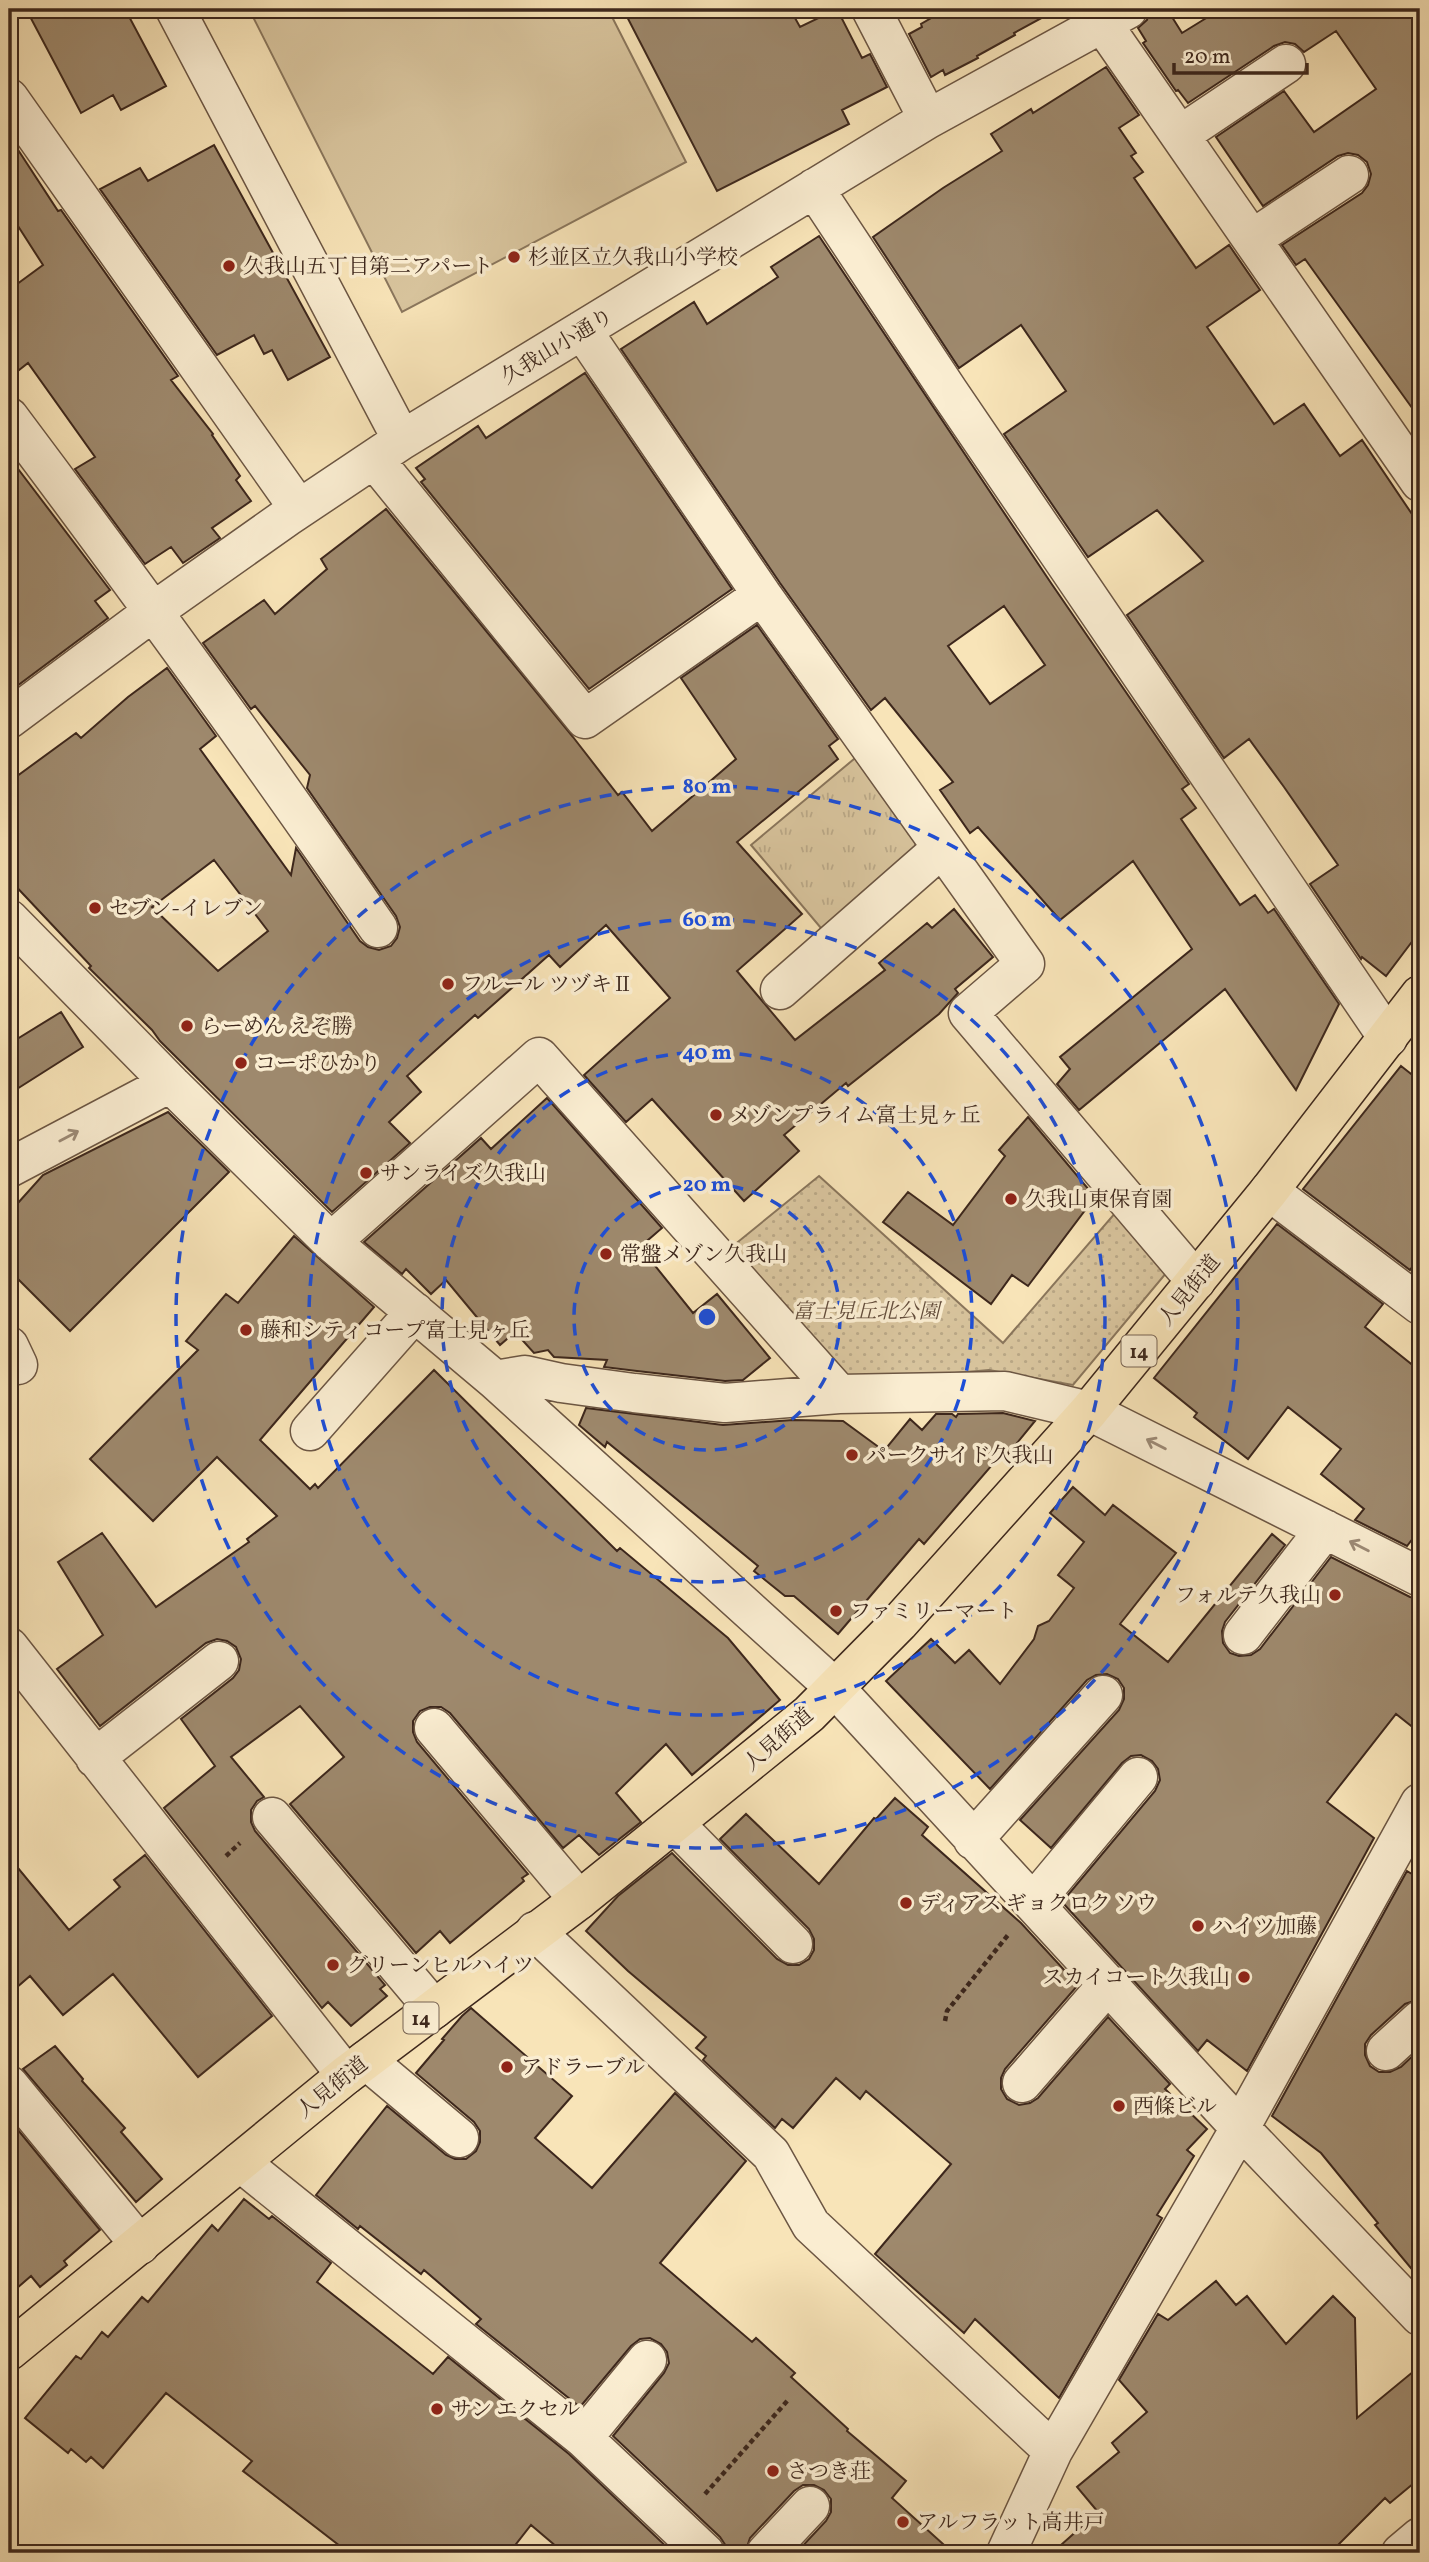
<svg xmlns="http://www.w3.org/2000/svg" width="1429" height="2562" viewBox="0 0 1429 2562" font-family="Vollkorn,'Noto Serif JP',serif">
	<defs>
		<pattern id="grass-tufts" width="24" height="20" patternUnits="userSpaceOnUse" patternTransform="scale(1.75)"><rect width="24" height="20" fill="#d8c49d"/><path d="M3 7l-1-3M5 7V3M7 7l1-3M15 17l-1-3M17 17v-4M19 17l1-3" fill="none" stroke="#baa887"/></pattern>
		<pattern id="park-dots" width="8" height="8" patternUnits="userSpaceOnUse" patternTransform="scale(1.75)"><rect width="8" height="8" fill="#d8c49d"/><path d="M2 2h.1M6 6h.1" fill="none" stroke="#baa887" stroke-width="1.8" stroke-linecap="round"/></pattern>
	</defs>
	<rect width="100%" height="100%" fill="#f8e4b8"/>
	<filter id="stains"><feTurbulence type="fractalNoise" baseFrequency=".00286" numOctaves="4"/><feColorMatrix values="0 0 0 0 .2 0 0 0 0 .09 0 0 0 0 .02 0 0 0 .5 -.17"/></filter>
	<radialGradient id="worn" r=".72"><stop offset=".6" stop-color="#630" stop-opacity="0"/><stop offset="1" stop-color="#630" stop-opacity=".3"/></radialGradient>
	<path fill="url(#grass-tufts)" stroke="#8a765c" stroke-width="2" d="M860 754 917 831 913 861 826 934 751 845Z"/>
	<path fill="url(#park-dots)" stroke="#8a765c" stroke-width="2" d="M819 1176 1003 1343 1116 1212 1167 1272 1073 1385 989 1370 839 1383 723 1254Z"/>
	<path fill="#d8c49d" stroke="#8a765c" stroke-width="2" d="M249 9H608L686 162 402 312Z"/>
	<path fill="#9e896d" stroke="#3d271c" stroke-width="2" fill-rule="evenodd" d="M26 9H125L166 86 121 110 113 95 81 113Z
		M623 9H790L800 27 837 9 862 58 870 54 887 87 842 110 849 124 717 191Z
		M947 9H1058L1014 33 1015 35 977 56 978 58 945 75 943 70 931 77 909 34 922 27 921 24Z
		M1150 9H1167L1182 33 1221 9H1420V419L1305 259 1296 265 1282 245 1362 193 1368 185 1371 174 1367 162 1358 155 1348 153 1338 156 1263 206 1216 137 1284 91 1314 132 1376 89 1336 31 1304 52 1295 44 1285 42 1274 46 1188 103 1178 90 1176 91 1143 43 1146 41 1138 28 1147 20Z
		M1106 67 1139 115 1119 128 1136 153 1131 156 1143 172 1134 178 1196 268 1229 245 1260 290 1207 327 1274 424 1304 404 1340 456 1362 440 1420 526V931L1386 976 1362 957 1361 959 1310 884 1338 865 1284 787 1249 739 1224 758 1127 615 1203 561 1157 510 1088 557 1004 434 1066 391 1021 325 959 368 873 237 943 188 1002 151 991 134 1031 109 1033 113Z
		M9 136 58 211 61 210 178 376 171 380 213 434 212 435 240 476 236 480 251 501 212 528 220 538 183 563 171 547 145 564 75 469 95 457 28 363 9 378V290L43 265 9 212Z
		M214 145 330 357 288 380 272 350 264 354 254 335 217 355 100 189 140 168 148 181Z
		M819 236 1051 583 1189 784 1182 789 1196 808 1181 819 1240 905 1255 895 1268 913 1274 909 1339 1004 1296 1090 1225 989 1079 1110 1057 1084 1070 1069 1060 1057 1192 949 1133 861 1060 920 978 827 970 833 940 790 953 782 885 698 871 710 780 583 621 349 694 302 707 324 778 277 771 267ZM1004 606 1045 665 990 704 948 646Z
		M585 373 732 589 589 689 421 482 425 479 416 468 478 426 486 438Z
		M9 457 110 590 95 601 108 618 9 692Z
		M386 509 573 737 618 795 622 792 652 831 736 759 681 678 757 625 838 739 829 746 838 759 737 842 802 914 737 971 795 1040 885 970 879 963 927 923 932 928 954 909 993 957 955 989 958 993 939 1014 848 1086 846 1083 784 1135 799 1151 744 1201 652 1099 626 1122 584 1075 670 998 606 925 560 967 549 955 478 1018 475 1015 407 1076 421 1092 389 1122 410 1143 332 1212 160 1041 152 1030 89 968 91 966 9 879V782L76 733 81 738 128 697 167 668 216 736 200 749 291 875 296 848 360 941 368 947 379 950 391 946 397 938 400 927 396 916 307 788 310 775 255 706 251 709 203 643 264 600 275 614 327 569 321 559ZM214 860 268 931 218 971 152 907Z
		M61 1012 83 1047 9 1094V1044Z
		M1401 1066 1420 1081V1256L1410 1270 1303 1189Z
		M547 1098 662 1228 640 1247 693 1313 717 1294 770 1358 743 1380 725 1381 637 1371 604 1367 607 1360 554 1357 548 1350 534 1353 515 1332 500 1345 446 1280 431 1294 406 1269 402 1274 364 1242 481 1138 491 1149Z
		M168 1112 229 1172 70 1331 9 1270V1213L43 1175Z
		M1028 1117 1095 1197 1028 1286 1012 1275 991 1304 883 1222 908 1192 953 1225 1005 1156 999 1150Z
		M1277 1224 1383 1304 1365 1327 1420 1371V1529L1407 1546 1355 1520 1364 1509 1321 1474 1341 1449 1288 1407 1248 1459 1194 1417 1197 1413 1154 1378Z
		M294 1236 374 1307 260 1440 310 1489 315 1484 318 1488 434 1370 617 1551 620 1548 728 1638 780 1700 692 1775 666 1744 616 1793 641 1822 599 1855 579 1835 563 1848 450 1713 441 1707H430L420 1711 413 1721V1732L417 1742 528 1874 522 1878 524 1881 450 1943 440 1931 416 1953 290 1804 344 1757 300 1706 231 1757 264 1797 257 1801 251 1810V1822L255 1831 385 1985 380 1989 387 1996 351 2026 328 2002 322 2008 164 1808 215 1766 181 1719 233 1678 239 1670 241 1659 236 1647 227 1641 217 1639 206 1643 100 1726 57 1669 103 1635 58 1562 102 1533 156 1607 249 1542 247 1539 277 1516 217 1457 153 1521 90 1459 198 1350 186 1341 226 1294 238 1303Z
		M586 1408 723 1425 793 1420 843 1421 884 1451 910 1419 922 1430 936 1414H952L956 1417 958 1414 1003 1413 1035 1421 1008 1454 1004 1451 924 1544 919 1539 838 1634 794 1596H785L754 1571 758 1566 607 1442 605 1447 579 1425Z
		M1073 1487 1105 1515 1113 1505 1176 1553 1120 1624 1168 1662 1272 1534 1285 1545 1225 1622 1222 1631 1223 1643 1230 1653 1239 1656 1251 1655 1260 1649 1331 1557 1410 1597 1420 1599V1733L1396 1714 1327 1802 1374 1838 1247 2071 1207 2040 1198 2051 1062 1902 1155 1791 1160 1780 1158 1769 1152 1761 1141 1755 1131 1756 1122 1763 1051 1848 1020 1820 1119 1710 1124 1699V1688L1118 1679 1107 1674 1096 1675 1087 1680 990 1789 886 1681 931 1639 955 1663 969 1650 1000 1684 1034 1639 1038 1626 1049 1621 1074 1588 1058 1575 1084 1542 1050 1513Z
		M895 1798 928 1827 922 1835 1021 1923 1078 1985 1005 2069 1001 2078V2089L1007 2099 1019 2105 1030 2103 1038 2098 1108 2017 1170 2084 1165 2089 1207 2129 1187 2150 1194 2156 1157 2215 1162 2218 1059 2398 975 2319 964 2333 875 2254 951 2164 866 2091 860 2099 836 2078 793 2128 782 2119 775 2128 703 2060 706 2056 696 2048 706 2037 628 1971 586 1931 618 1896 672 1853 777 1959 788 1965H799L809 1959 814 1950V1939L809 1929 720 1839 746 1814 819 1884 874 1818 876 1819Z
		M145 1855 272 2016 198 2077 113 1974 63 2015 30 1976 9 1994V1857L69 1930 120 1887 114 1880Z
		M1407 1871 1420 1879V1999L1405 2004 1371 2035 1365 2044V2055L1370 2066 1379 2072H1390L1401 2067 1420 2049V2279L1375 2225 1378 2223 1321 2153 1272 2116Z
		M471 2008 572 2096 535 2138 592 2188 675 2093 746 2161 660 2263 752 2342 756 2338 795 2373 791 2377 848 2429 847 2431 906 2481 892 2498 953 2553H796L826 2521 831 2512V2499L824 2490 814 2485H803L794 2491 750 2538 745 2553H726V2546L720 2537 613 2436 664 2373 669 2363 667 2352 661 2344 650 2338 640 2339 631 2346 580 2407 476 2324 481 2319 424 2270 421 2274 360 2226 358 2229 316 2195 387 2106 446 2155 455 2159H466L476 2151 480 2142V2131L474 2122 416 2073 444 2040 442 2039 462 2016Z
		M55 2046 83 2079 82 2081 125 2128 121 2132 162 2179 136 2202 23 2069Z
		M9 2119 100 2230 64 2261 67 2265 40 2287 31 2276 9 2295Z
		M244 2199 269 2219 272 2216 331 2263 317 2282 433 2374 448 2357 569 2454 673 2553H564L531 2525 509 2553H349L243 2471 252 2461 166 2393 103 2468 91 2457 86 2462 71 2449 68 2453 25 2418 76 2356 81 2359 102 2332 108 2337 142 2297 148 2302 212 2225 218 2231Z
		M1216 2281 1236 2305 1247 2296 1286 2344 1333 2296 1355 2318 1357 2418 1420 2366V2478L1390 2503 1385 2498 1330 2553H1052L1098 2512 1077 2487 1119 2452 1112 2443 1147 2412 1119 2380 1158 2314 1168 2320Z"/>
	<g fill="none" stroke-linecap="round" stroke-linejoin="round">
		<g stroke="#6c5643" stroke-width="41">
			<path id="minor" d="M175 9 402 440
				M871 9 928 119
				M1102 23 1420 482
				M9 98 299 509
				M1180 135 1286 64
				M814 188 949 392 1388 1038
				M1252 239 1349 175
				M582 330 762 595 1025 964 968 1013 1196 1281
				M9 417C135 585 259 755 378 928
				M374 459 585 719 762 595
				M9 719 154 611 287 517 402 440 928 119 1128 9
				M9 919 170 1083 331 1242 495 1380 835 1688 1240 2128 1420 2316
				M780 990 942 848
				M9 1168 170 1083
				M1269 1191 1420 1305
				M331 1242 539 1057 839 1394
				M9 1346 18 1365
				M495 1380 525 1375 561 1383 634 1393 725 1403 839 1394 1005 1391 1089 1411 1420 1577
				M310 1431 415 1312
				M1243 1635 1325 1529
				M9 1647 346 2075
				M434 1728 579 1900
				M95 1758 219 1661
				M272 1817 434 2009
				M675 1824 793 1944
				M973 1840 1103 1695
				M1033 1903 1138 1777
				M535 1931 771 2154 811 2225 1053 2451
				M1386 2051 1420 2020
				M366 2060 459 2138
				M1022 2083 1108 1984
				M9 2085 140 2245
				M240 2162 583 2438 705 2553
				M583 2438 647 2360
				M766 2553 810 2506
				M1006 2553 1053 2451 1240 2128 1420 1803
				M1401 2553 1420 2537"/>
		</g>
		<g stroke="#3d271c" stroke-width="41">
			<path id="major" d="M9 2351 346 2075 579 1900 809 1714 899 1623 1089 1411 1269 1191 1420 995"/>
		</g>
		<path stroke="#3d271c" stroke-width="4.5" stroke-dasharray="5 3.5" stroke-linecap="butt" d="M226 1856 240 1843
			M945 2021 947 2011 1008 1935
			M705 2494 789 2399"/>
		<use href="#minor" stroke="#faedd1" stroke-width="38"/>
		<use href="#major" stroke="#f8e4b8" stroke-width="38"/>
	</g>
	<defs><path id="oneway-shaft" d="M-6 0H5M1.5-3L5.5 0L1.5 3" fill="none" stroke-width="1.6" stroke-linecap="round" stroke-linejoin="round" transform="scale(1.75)"/></defs>
	<g stroke="#9c8a76">
		<use href="#oneway-shaft" transform="translate(69 1136) rotate(-28)"/>
		<use href="#oneway-shaft" transform="translate(1156 1444) rotate(-153)"/>
		<use href="#oneway-shaft" transform="translate(1359 1546) rotate(-153)"/>
	</g>
	<g fill="none" stroke="#1d4ed8" stroke-width="3.5" stroke-dasharray="12 9">
		<circle cx="707" cy="1317" r="133"/>
		<circle cx="707" cy="1317" r="265"/>
		<circle cx="707" cy="1317" r="398"/>
		<circle cx="707" cy="1317" r="531"/>
	</g>
	<g fill="#8f2418" stroke="#faedd1" stroke-width="2.5">
		<circle cx="514" cy="257" r="7"/>
		<circle cx="229" cy="266" r="7"/>
		<circle cx="95" cy="908" r="7"/>
		<circle cx="448" cy="984" r="7"/>
		<circle cx="187" cy="1026" r="7"/>
		<circle cx="241" cy="1063" r="7"/>
		<circle cx="716" cy="1115" r="7"/>
		<circle cx="366" cy="1173" r="7"/>
		<circle cx="1011" cy="1199" r="7"/>
		<circle cx="606" cy="1254" r="7"/>
		<circle cx="246" cy="1330" r="7"/>
		<circle cx="852" cy="1455" r="7"/>
		<circle cx="1335" cy="1595" r="7"/>
		<circle cx="836" cy="1611" r="7"/>
		<circle cx="906" cy="1903" r="7"/>
		<circle cx="1198" cy="1926" r="7"/>
		<circle cx="333" cy="1965" r="7"/>
		<circle cx="1244" cy="1977" r="7"/>
		<circle cx="507" cy="2067" r="7"/>
		<circle cx="1119" cy="2106" r="7"/>
		<circle cx="437" cy="2409" r="7"/>
		<circle cx="773" cy="2471" r="7"/>
		<circle cx="903" cy="2522" r="7"/>
	</g>
	<g text-anchor="middle" stroke-width="7" stroke-linejoin="round" paint-order="stroke">
		<g fill="#faedd1" stroke="#766252" stroke-width="2">
			<rect x="1121.5" y="1335.5" width="35" height="31" rx="5"/>
			<rect x="403.5" y="2002.5" width="35" height="31" rx="5"/>
		</g>
		<g font-size="19" font-weight="bold" fill="#3d271c">
			<text x="1139" y="1358">14</text>
			<text x="421" y="2025">14</text>
		</g>
		<g font-size="21" fill="#3d271c" stroke="#faedd1" text-anchor="start">
			<text x="528" y="264">杉並区立久我山小学校</text>
			<text x="243" y="273">久我山五丁目第二アパート</text>
			<text x="109" y="915">セブン-イレブン</text>
			<text x="462" y="991">フルール ツヅキⅡ</text>
			<text x="201" y="1033">らーめん えぞ勝</text>
			<text x="255" y="1070">コーポひかり</text>
			<text x="730" y="1122">メゾンプライム富士見ヶ丘</text>
			<text x="380" y="1180">サンライズ久我山</text>
			<text x="1025" y="1206">久我山東保育園</text>
			<text x="620" y="1261">常盤メゾン久我山</text>
			<text x="260" y="1337">藤和シティコープ富士見ヶ丘</text>
			<text x="866" y="1462">パークサイド久我山</text>
			<text x="1321" y="1602" text-anchor="end">フォルテ久我山</text>
			<text x="850" y="1618">ファミリーマート</text>
			<text x="920" y="1910">ディアス ギョクロク ソウ</text>
			<text x="1212" y="1933">ハイツ加藤</text>
			<text x="347" y="1972">グリーンヒルハイツ</text>
			<text x="1230" y="1984" text-anchor="end">スカイコート久我山</text>
			<text x="521" y="2074">アドラーブル</text>
			<text x="1133" y="2113">西條ビル</text>
			<text x="451" y="2416">サン エクセル</text>
			<text x="787" y="2478">さつき荘</text>
			<text x="917" y="2529">アルフラット高井戸</text>
		</g>
		<g font-size="21" fill="#3d271c" stroke="#faedd1">
			<text transform="translate(557 346) rotate(-31)" y="7">久我山小通り</text>
			<text transform="translate(1189 1290) rotate(-51)" y="7">人見街道</text>
			<text transform="translate(778 1739) rotate(-41)" y="7">人見街道</text>
			<text transform="translate(332 2087) rotate(-39)" y="7">人見街道</text>
		</g>
		<g font-size="21" font-style="italic" fill="#644e3c" stroke="#faedd1">
			<text x="866" y="1318">富士見丘北公園</text>
		</g>
	</g>
	<circle cx="707" cy="1317" r="10" fill="#1d4ed8" stroke="#faedd1" stroke-width="3.5"/>
	<g font-size="21" text-anchor="middle" font-weight="bold" fill="#1d4ed8" stroke="#faedd1" stroke-width="7" stroke-linejoin="round" paint-order="stroke">
		<text x="707" y="793">80 m</text>
		<text x="707" y="926">60 m</text>
		<text x="707" y="1059">40 m</text>
		<text x="707" y="1191">20 m</text>
	</g>
	<rect width="1429" height="2562" fill="none" stroke="#f8e4b8" stroke-width="35"/>
	<rect x="10" y="10" width="1408" height="2541" fill="none" stroke="#3d271c" stroke-width="3.5"/>
	<rect x="18" y="18" width="1394" height="2527" fill="none" stroke="#3d271c" stroke-width="2"/>
	<path d="M1174 63v10h133v-10" fill="none" stroke="#3d271c" stroke-width="3.5"/>
	<text x="1184" y="63" font-size="21" fill="#3d271c" stroke="#faedd1" stroke-width="5" paint-order="stroke">20 m</text>
	<rect width="100%" height="100%" filter="url(#stains)"/>
	<rect width="100%" height="100%" fill="url(#worn)"/>
</svg>
